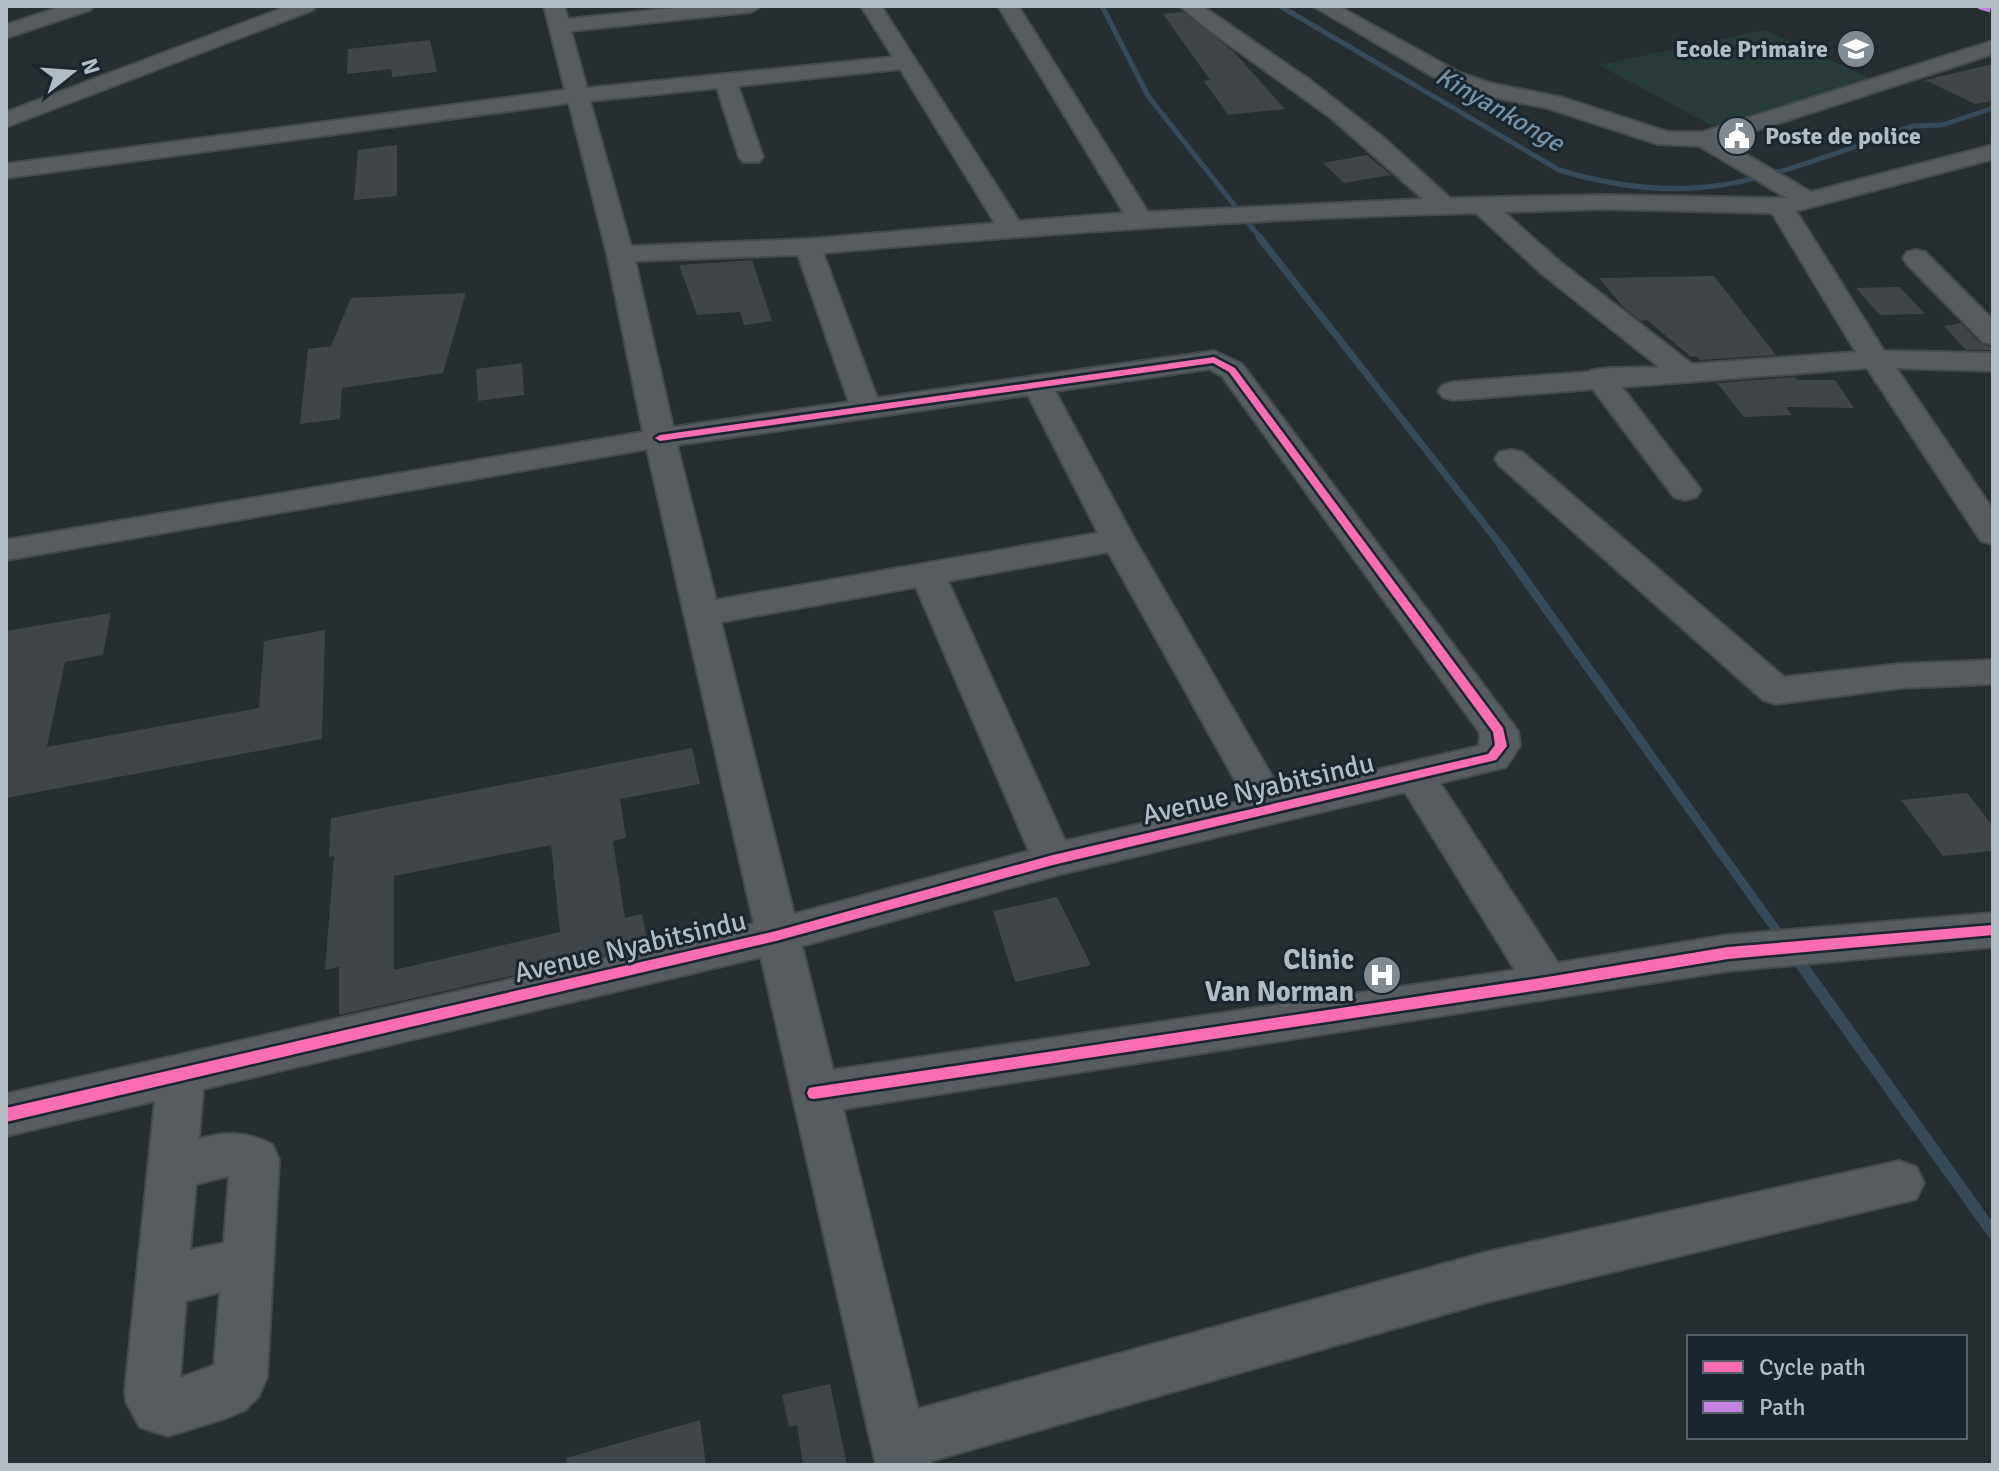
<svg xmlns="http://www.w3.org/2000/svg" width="1999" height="1471" viewBox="0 0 1999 1471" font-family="Signika,sans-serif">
	<rect width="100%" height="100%" fill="#272e32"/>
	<path fill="#273b39" d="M1765 30 1889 87 1716 128 1599 65Z"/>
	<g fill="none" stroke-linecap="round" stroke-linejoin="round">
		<path stroke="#364a59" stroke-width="5" d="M1102 6 1148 96 1261 239
			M1280 6 1559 170C1605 184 1658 192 1706 187 1770 181 1852 146 1914 126L1942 125 1993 108"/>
		<path stroke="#364a59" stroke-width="7" d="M1259 237 1503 548"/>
		<path stroke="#364a59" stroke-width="9" d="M1501 546 1784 941"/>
		<path stroke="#364a59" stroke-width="12" d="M1795 956 1993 1233"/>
	</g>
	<path fill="#3f4549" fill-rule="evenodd" d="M1183 12 1234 52 1285 109 1228 115 1204 81 1210 80 1163 14Z
		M430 40 437 72 392 77 391 69 347 74 348 49Z
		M1993 64V101L1975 104 1925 80Z
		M397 145V196L354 200 358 150Z
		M1367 155 1391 175 1344 183 1323 163Z
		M752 260 772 321 744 325 740 312 697 315 679 265Z
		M1714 276 1776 355 1700 360 1696 356 1691 357 1647 320 1641 321 1625 309 1599 278Z
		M1900 287 1925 314 1880 315 1856 288Z
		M466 293 443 373 342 388 340 419 300 424 308 349 331 346 351 298Z
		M1961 323 1981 344 1993 347V350H1966L1944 326Z
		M522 363 524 395 478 401 476 369Z
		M1794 377 1797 380H1835L1854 408 1786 407 1792 415 1744 417 1717 383Z
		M111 613 103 655 65 662 47 747 259 708 264 641 325 630 322 739 6 798V631Z
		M692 748 700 784 620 799 626 838 613 841 625 918 642 914 648 945 339 1015V967L325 970 334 856 329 857 331 818ZM551 845 560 932 394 970V876Z
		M1967 793 1993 826V851L1943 856 1901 800Z
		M1057 897 1091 965 1015 982 993 911Z
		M830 1384 847 1465H803L797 1425 789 1427 782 1395Z
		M700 1420 706 1465H567L566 1458Z"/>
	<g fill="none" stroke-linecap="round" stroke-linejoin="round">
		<g stroke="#454a4d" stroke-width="4">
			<path id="minor" d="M63 6H93L90 10 6 38V25Z
				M288 6H316L313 10 6 127V112Z
				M544 6H564L568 19 693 6H761L751 12 571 31 587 88 893 57 861 6H881L1019 221 1124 213 998 6H1018L1148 212 1423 199 1331 118 1210 31 1180 6H1202L1310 80 1384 138 1450 198 1604 195 1787 198 1699 146 1658 144 1547 108 1486 96 1444 83 1313 6H1338L1460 73 1490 83 1560 97 1668 132H1703L1993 41V54L1723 141 1811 192 1993 145V159L1796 211 1884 351 1993 353V371L1896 368 1993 510V544L1981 541 1867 368 1622 387 1701 490 1696 497 1685 500 1674 497 1593 389 1453 400 1443 397 1438 391 1443 385 1453 382 1588 372C1601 366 1642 368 1659 367L1541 273 1476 213C1258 218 1041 234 823 253L877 398 1214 351 1242 364 1518 731 1520 746 1506 767 1440 783 1558 963 1728 935 1993 913V947L1728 971 843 1109 918 1409 1487 1252 1899 1161 1916 1167 1924 1183 1916 1199 1487 1302 931 1461 932 1465H876L761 957 203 1089 199 1139C227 1131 246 1132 272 1144L279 1160 267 1377 259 1396 245 1410 226 1418 168 1436 140 1427 126 1402 125 1390 155 1101 6 1136V1094L754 924 647 449 6 560V540L643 432 607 254 569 103 6 178V164L565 90ZM900 69 995 223 808 239 631 246 590 101 717 88 739 157 743 162H759L763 157 738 86ZM1604 209 1772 213 1856 352 1692 364 1559 261 1504 212ZM798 255 849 402 673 427 635 261ZM1209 369 1222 376 1480 733 1479 746 1281 792 1135 540 1055 391ZM1028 395 1098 533 716 600 677 445ZM1108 552 1246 800 1065 841 948 581ZM916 587 1029 851 794 914 721 622ZM1405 792 1515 970 833 1070 802 946 1053 876ZM229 1176 224 1243 190 1250 196 1184ZM220 1292 214 1365 180 1378 186 1301Z
				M1916 250 1925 252 1993 320V344L1983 342 1907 264 1903 258 1907 252Z
				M1511 450 1522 452 1784 677 1900 664 1993 660V684L1900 688 1776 704 1763 700 1500 466 1495 459 1500 452Z"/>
		</g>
		<use href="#minor" fill="#575c61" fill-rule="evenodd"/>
		<path stroke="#c483df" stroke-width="6" stroke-dasharray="12 6" stroke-linecap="butt" d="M1979 6 1993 10"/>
		<g stroke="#1b252d" stroke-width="5">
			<path id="cycleway" d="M1214 357 1235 368 1503 728 1507 746 1496 760 1053 865 776 941 6 1122V1108L776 931 1053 855 1488 754 1495 745 1493 732 1229 372 1213 363 660 441 655 438 660 435Z
				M1993 925V935L1728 959 1547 989 814 1099 809 1098 807 1093 809 1088 814 1087 1547 977 1728 947Z"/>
		</g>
		<use href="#cycleway" fill="#f96db3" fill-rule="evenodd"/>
	</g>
	<defs>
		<g id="school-disc" transform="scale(2)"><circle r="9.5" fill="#818a91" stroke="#1b252d"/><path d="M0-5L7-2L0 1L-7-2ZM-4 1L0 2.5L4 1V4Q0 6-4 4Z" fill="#fff"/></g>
		<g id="civic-disc" transform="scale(2)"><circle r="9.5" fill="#818a91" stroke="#1b252d"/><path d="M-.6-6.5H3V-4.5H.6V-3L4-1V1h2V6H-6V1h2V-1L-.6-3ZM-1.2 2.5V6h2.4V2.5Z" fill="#fff"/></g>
		<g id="hospital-disc" transform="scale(2)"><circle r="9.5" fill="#818a91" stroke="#1b252d"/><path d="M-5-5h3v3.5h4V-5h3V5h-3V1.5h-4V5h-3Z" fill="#fff"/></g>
	</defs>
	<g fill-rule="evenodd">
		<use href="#school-disc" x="1856" y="49"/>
		<use href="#civic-disc" x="1737" y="136"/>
		<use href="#hospital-disc" x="1382" y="975"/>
	</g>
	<g text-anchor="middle" stroke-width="6" stroke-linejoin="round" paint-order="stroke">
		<g font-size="24" font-weight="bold" fill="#b1bbc4" stroke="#1b252d" text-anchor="end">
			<text x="1828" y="57">Ecole Primaire</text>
			<text x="1765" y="144" text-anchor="start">Poste de police</text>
		</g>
		<g font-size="26" font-style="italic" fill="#7291a6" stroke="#1b252d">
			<text transform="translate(1500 109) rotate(30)" y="9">Kinyankonge</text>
		</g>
		<g font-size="28" fill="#b1bbc4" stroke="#1b252d">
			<text transform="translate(1258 788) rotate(-13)" y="10">Avenue Nyabitsindu</text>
			<text transform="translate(630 946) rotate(-13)" y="10">Avenue Nyabitsindu</text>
		</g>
		<g font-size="28" font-weight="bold" fill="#b1bbc4" stroke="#1b252d" text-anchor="end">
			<text x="1354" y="969">Clinic<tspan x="1354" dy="32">Van Norman</tspan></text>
		</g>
	</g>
	<rect width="1999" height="1471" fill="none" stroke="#b1bbc4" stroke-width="16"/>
	<rect x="1687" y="1335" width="280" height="104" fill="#1b252d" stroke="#576169" stroke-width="2"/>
	<rect x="1703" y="1361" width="40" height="12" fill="#f96db3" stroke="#576169" stroke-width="2"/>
	<text x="1759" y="1375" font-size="24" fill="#b1bbc4">Cycle path</text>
	<rect x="1703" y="1401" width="40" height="12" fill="#c483df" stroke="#576169" stroke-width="2"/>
	<text x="1759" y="1415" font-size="24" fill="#b1bbc4">Path</text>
	<g transform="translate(72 72) rotate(73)" stroke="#1b252d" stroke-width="6" paint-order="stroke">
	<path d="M0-6L14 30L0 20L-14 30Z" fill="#b1bbc4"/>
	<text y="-12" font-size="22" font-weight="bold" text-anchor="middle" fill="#b1bbc4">N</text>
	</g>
</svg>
